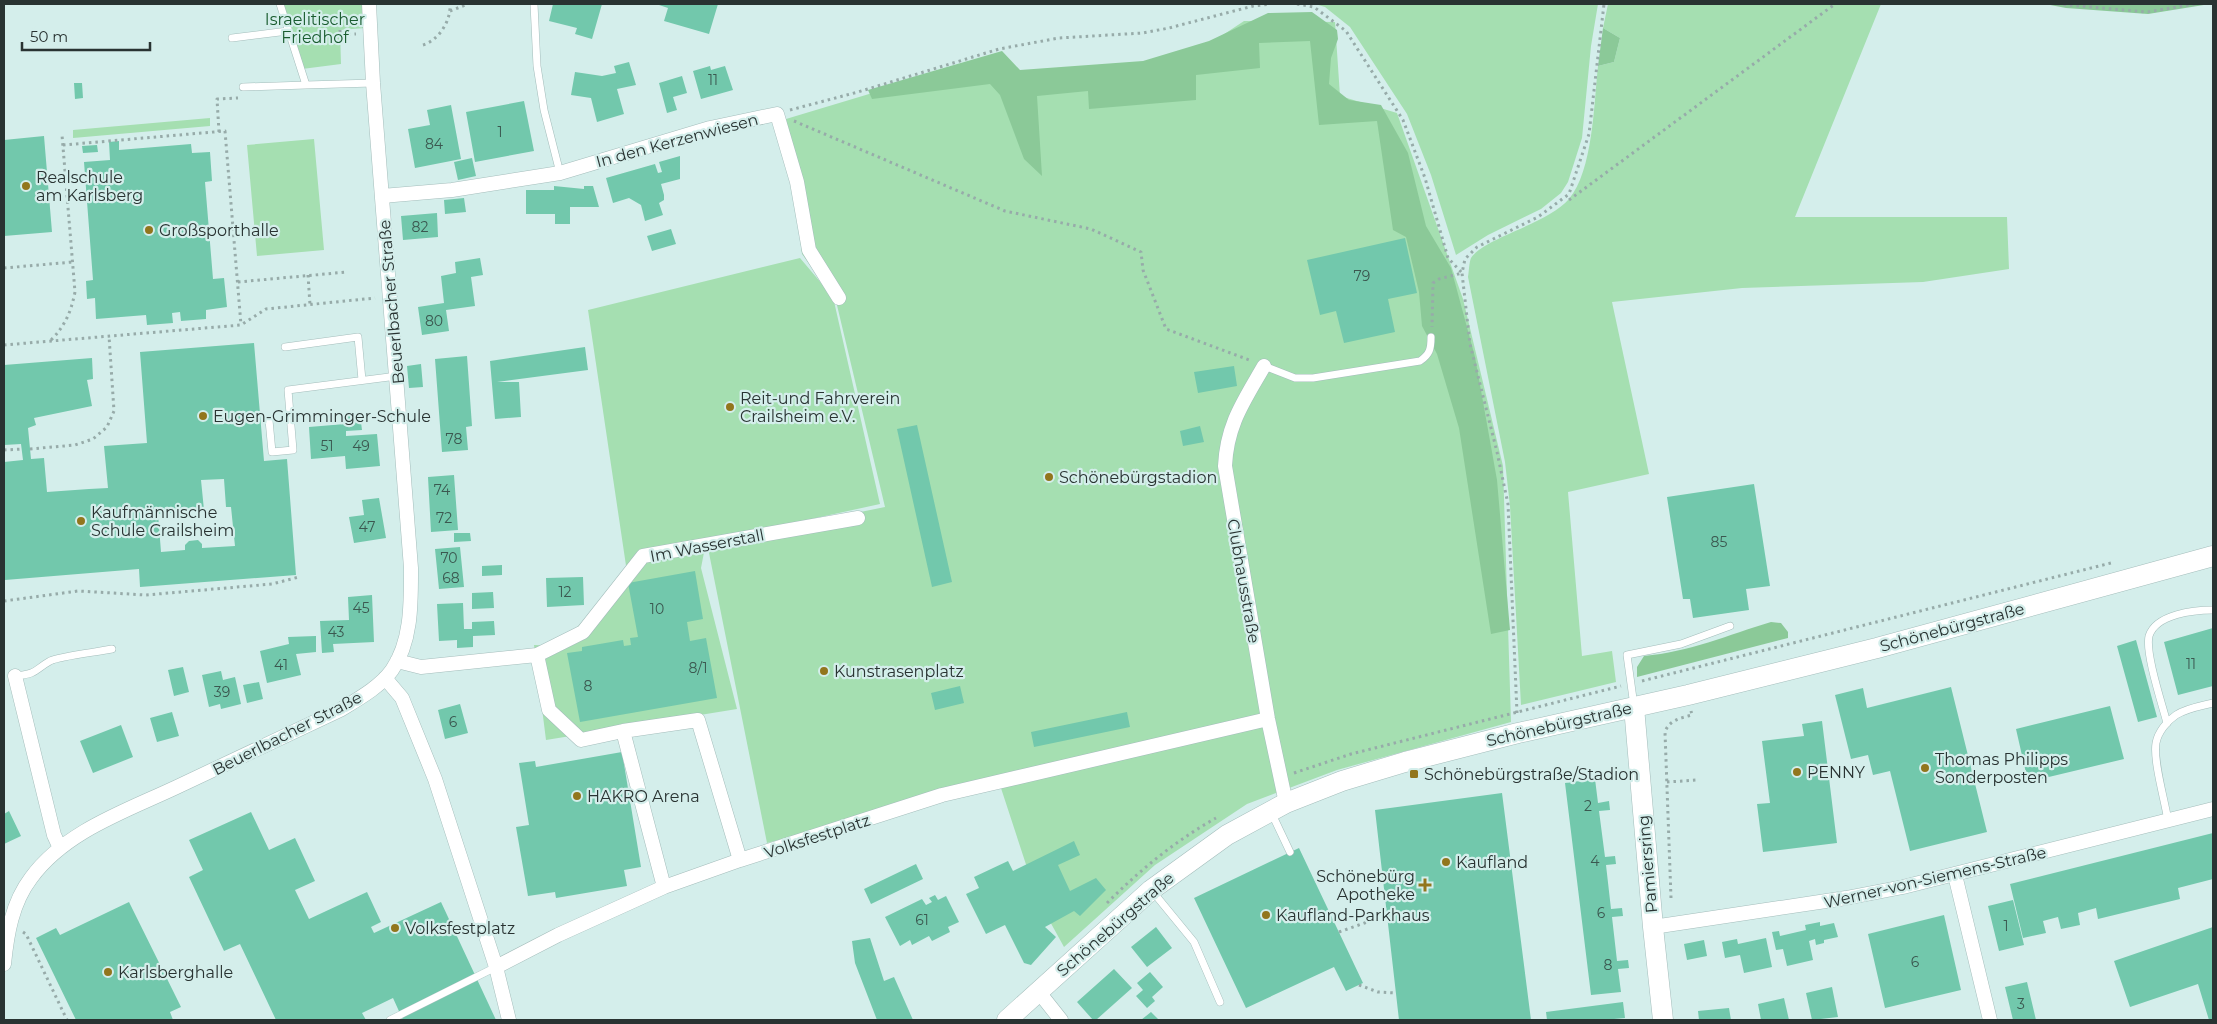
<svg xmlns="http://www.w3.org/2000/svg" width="2217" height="1024" viewBox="0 0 2217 1024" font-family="Montserrat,sans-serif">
	<rect width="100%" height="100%" fill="#d4eeeb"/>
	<path fill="#a5dfb1" d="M281 4H363L365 28 340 30 341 64 302 69Z
		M1315 4H1598L1591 46 1582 138 1568 182 1561 193 1541 209 1488 235 1456 255 1431 175 1407 114 1350 27 1325 7Z
		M1608 4H1881L1795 217H2007L2009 269 1923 282 1742 288 1612 302 1649 474 1568 492 1582 656 1612 651 1616 682 1521 705 1510 506 1505 462 1468 277C1469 271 1469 263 1471 258 1483 238 1548 224 1569 199 1593 171 1594 103 1598 66L1614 62 1620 38 1603 28Z
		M1244 21 1335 22 1340 96 1397 113 1463 299 1503 466 1511 722 1337 770 1247 804 1155 865 1064 947 1037 898 999 782 767 843 707 543 885 507 836 301 802 254 786 119 899 85 1009 77 1170 70Z
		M210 118V126L73 138V130Z
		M314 139 324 250 257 256 247 145Z
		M800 258 833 297 880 504 706 542 701 568 737 709 546 740 534 645 557 646 628 579 588 310Z"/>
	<path fill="#8bc998" d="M2045 4H2210L2148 14 2066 8Z
		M1312 12 1337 30 1338 39 1331 58 1329 84 1349 100 1381 105 1408 153 1426 226 1451 268 1475 357 1497 480 1510 630 1491 634 1459 428 1437 354 1422 326 1419 292 1406 237 1393 230 1377 121 1319 125 1310 41 1259 43 1260 68 1196 75V100L1089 109 1088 91 1037 96 1042 176 1024 159 1000 95 990 84 872 99 868 90 1002 51 1020 70 1143 61 1209 41 1268 13Z
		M1603 28 1620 38 1614 62 1598 66Z
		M1771 622 1781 623 1788 632V638L1637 677V667L1644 656C1689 652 1728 635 1771 622Z"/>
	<path fill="#72c8ac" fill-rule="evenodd" d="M553 4H602L592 39 575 34 577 28 549 21Z
		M656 4H718L709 34 664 21 668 8Z
		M629 62 636 85 617 89 624 114 597 122 591 98 571 95 575 72 602 76 616 73 614 66Z
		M710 66 711 70 725 66 733 90 701 99 693 71Z
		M682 76 687 93 673 97 677 110 667 113 659 83Z
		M74 83H82L83 98 75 99Z
		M524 101 534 151 475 162 466 112Z
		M451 105 461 159 415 168 408 129 430 125 427 110Z
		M44 136 52 232 4 236V140Z
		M119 141V150L191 144 192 153 210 152 212 181 205 182 213 279 224 278 227 307 206 310V319L181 321 180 312 172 313 173 323 147 325 146 315 96 319 95 298 87 299 86 281 93 280 84 162 110 160 109 142Z
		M97 145 98 152 83 153 82 146Z
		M680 156V179L661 184 664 195V200L659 203 663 215 645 221 641 205 629 198 613 203 606 178 655 164 658 173 662 172 659 162Z
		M472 158 476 176 458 180 454 162Z
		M554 186 584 189V186H593L599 207H570V224H555V214H526V190H554Z
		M464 198 466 212 445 214 444 200Z
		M437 213 438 237 403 240 401 216Z
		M671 229 676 244 652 251 647 236Z
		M1405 238 1417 293 1388 299 1395 332 1344 343 1336 311 1320 315 1307 260Z
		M480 258 483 275 471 277 475 306 446 310 449 331 422 335 418 307 444 303 441 276 456 273 455 262Z
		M254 343 264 461 287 459 296 575 140 587 139 569 5 580 4 462 23 460 21 444 4 445V365L92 358 93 379 87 380 92 406 34 418 36 425 28 428 31 459 44 458 47 492 89 489 108 488 104 446 147 443 140 352ZM224 479 226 507H231L235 546 202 548V544L198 540 189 541 185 545V550L161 552 158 514 204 510 201 480Z
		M585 347 588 370 497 382H519L521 417 495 419 490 361Z
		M467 356 472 426 466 427 468 450 442 452 435 359Z
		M421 364 423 387 409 388 407 366Z
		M1234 366 1237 386 1198 393 1194 372Z
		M344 414 360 415 362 430 346 431V436L377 434 380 466 346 469 345 456 311 459 309 427 345 424Z
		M917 425 952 582 932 587 897 429Z
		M1200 426 1204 442 1183 446 1180 431Z
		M454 475 458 530 431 532 428 477Z
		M1754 484 1770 586 1746 589 1749 610 1693 618 1690 599H1683L1667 497Z
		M379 498 386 538 354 543 349 517 364 515 362 500Z
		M454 533H470L471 541 454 542Z
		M460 547 464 587 439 589 435 549Z
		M502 565V575L482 576V566Z
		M695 571 703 619 687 622 690 641 706 638 717 698 580 722 567 653 582 651V647L623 640 624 646 631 645 630 638 638 637 628 583Z
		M583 577 584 605 547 607 546 578Z
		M493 592 494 608 472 609V593Z
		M372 595 374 642 333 644 334 652 322 653 320 621 349 620 348 597Z
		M463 603 464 629H472V622L494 621 495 635 473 636V647L457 648V640L439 641 437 604Z
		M2213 628V686L2178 695 2164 642Z
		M316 636V652L296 654 301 675 267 683 260 651 289 644 288 637Z
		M2136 640 2157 717 2138 722 2117 646Z
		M183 667 189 692 174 696 168 670Z
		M221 671 223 680 235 677 241 704 221 709 220 704 209 707 202 675Z
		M259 682 263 699 247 703 243 685Z
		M960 686 964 703 935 710 931 693Z
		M1951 687 1987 832 1910 851 1890 771 1873 775 1868 755 1851 759 1835 695 1863 688 1867 708Z
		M460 704 468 733 445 739 438 710Z
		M2110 706 2124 759 2028 782 2016 729Z
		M172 712 179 736 157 742 150 718Z
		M1127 712 1130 727 1034 747 1031 732Z
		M1822 721 1837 843 1763 852 1757 804 1770 803 1762 741 1804 736 1802 724Z
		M121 725 133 757 93 773 80 741Z
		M622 752 641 867 624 870 627 886 556 898 555 892 528 896 516 827 529 825 519 763 535 761 536 767Z
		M1595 779 1598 803 1609 801 1610 810 1599 811 1605 857 1615 856 1616 864 1606 865 1611 909 1622 908 1623 916 1612 917 1617 961 1628 960 1629 968 1618 969 1621 992 1591 995 1565 783Z
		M1502 793 1531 1020H1399L1375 810Z
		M9 811 21 836 4 844V814Z
		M251 812 269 850 295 838 315 881 295 890 309 919 367 892 381 922 371 927 374 933 441 902 496 1020H403L393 998 362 1013 366 1020H276L240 944 224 951 189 877 203 870 189 840Z
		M2213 833V879L2178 888 2180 899 2098 919 2096 908 2078 913 2080 925 2061 929 2058 917 2043 921 2046 933 2023 938 2010 884Z
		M1074 841 1080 855 1058 865 1070 891 1096 878 1106 890 1080 916 1074 911 1045 927 1056 937 1031 965 1024 963 1005 925 986 934 966 894 979 888 974 877 1008 861 1013 871Z
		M1299 848 1363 983 1346 991 1334 967 1246 1008 1194 898Z
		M916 864 923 879 871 904 864 889Z
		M935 895 938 900 946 896 959 922 948 927 950 932 932 941 929 936 912 945 910 940 900 946 885 917 922 899 926 905 932 902 929 898Z
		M2013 900 2024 945 1999 951 1988 906Z
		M129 902 181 1007 170 1012 173 1020H76L36 938 56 928 60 935Z
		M1944 915 1961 990 1885 1008 1868 934Z
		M1820 922V926L1834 923 1838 937 1824 940V943L1816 945 1815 939 1809 941 1813 960 1787 966 1783 949 1776 950 1772 932 1779 931 1780 936 1806 930 1805 925Z
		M1156 927 1172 948 1147 967 1131 947Z
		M2213 927V1020H2209L2198 984 2130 1007 2114 961Z
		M870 938 884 981 894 977 913 1020H877L855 963 852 941Z
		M1766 938 1772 967 1744 973 1740 955 1725 958 1722 942 1737 939 1738 944Z
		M1704 940 1707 956 1687 960 1684 944Z
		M1114 969 1132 988 1096 1020H1093L1077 1002Z
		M1150 972 1163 987 1152 997 1155 1001 1147 1008 1136 996 1143 990 1137 983Z
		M2027 982 2036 1020H2013L2005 987Z
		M1832 987 1838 1017 1812 1020 1806 993Z
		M1784 998 1789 1020H1761L1758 1004Z
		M1623 1002 1625 1018 1603 1020H1547L1546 1012Z
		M1729 1008 1731 1020H1699L1698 1011Z
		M1151 1012 1159 1020H1141Z"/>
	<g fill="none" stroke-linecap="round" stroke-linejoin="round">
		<g stroke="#a4bdbb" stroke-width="8">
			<path id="lane" d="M280 4 306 85 373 83
				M534 4 537 66 544 110 560 173
				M232 38 288 31
				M243 87 306 85
				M285 347 358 337 362 380
				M1264 366 1295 378H1313L1420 361C1430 354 1431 349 1431 337
				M269 420 272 452 293 450 288 390 397 376
				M15 676C38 674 34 670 50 661 60 656 98 652 112 649
				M1634 706 1627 655 1681 644 1730 626
				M2167 723C2162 704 2145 653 2149 636 2156 614 2194 610 2213 610
				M1272 814 1290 852
				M2168 821C2165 801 2153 761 2156 743 2158 732 2167 721 2176 715 2187 708 2201 706 2213 703
				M1153 892 1194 942 1220 1002
				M390 1020 496 967"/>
		</g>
		<g stroke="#a4bdbb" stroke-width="15">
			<path id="street" d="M382 196 452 190 560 173 710 128 777 114 797 182 809 250 839 298
				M1264 366C1244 401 1227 424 1225 466L1268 719 1286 803
				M537 655 549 710 581 740 623 731 698 720 740 860
				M397 661 421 667 537 655 583 632 643 556 858 518
				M15 676 54 835 60 848
				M385 678 402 698 435 779 496 967 509 1020
				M623 731 664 887
				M1955 875 1990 1020
				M1653 927 1846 898 1903 887 2213 809
				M4 964C7 934 12 903 31 878 66 830 129 810 181 785 234 760 287 735 340 710 358 699 380 687 392 670 412 641 411 602 411 568L373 83 369 4
				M496 967 558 935 664 887 740 860 942 795 1268 719
				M1038 991 1061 1020"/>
		</g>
		<g stroke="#a4bdbb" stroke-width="21">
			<path id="secondary" d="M1634 707 1653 927 1663 1020
				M1007 1020 1151 890 1227 835 1286 803 1342 781 1405 762 1518 733 1688 695 1877 648 2213 556"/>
		</g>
		<path stroke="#97aba9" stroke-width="3" stroke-dasharray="2.5 4" stroke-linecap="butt" d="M1297 4 1314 7 1346 31 1403 120 1425 178 1448 258 1462 273 1439 279 1433 283 1432 327
			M2057 4 2147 12 2195 4
			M450 11 468 4
			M340 30V35L356 34
			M423 45C439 40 451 21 450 4
			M790 110 858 92 999 49 1059 38 1143 33 1169 28 1253 6 1270 4
			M794 121 1005 211 1091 229 1141 252 1143 270 1166 329 1252 361
			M219 132 217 99 238 98
			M63 145 225 131 241 325
			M1569 200 1835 4
			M4 268 73 262
			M308 275 310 305
			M238 282 347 272
			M51 340C65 326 71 312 75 292L62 135
			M4 345 241 325 266 309 375 298
			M30 449 75 445 93 439 107 427 114 411 109 336
			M4 450 22 449
			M4 601 78 591 146 595 272 584 299 577
			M1642 681 2111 563
			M1517 713 1508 504 1497 452 1470 344 1462 273 1465 259 1477 247 1538 217 1569 194 1589 134 1604 4
			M1294 773 1351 754 1621 686
			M1667 782 1697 780
			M1671 898 1665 732C1669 720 1681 718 1692 715L1691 711
			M1107 903C1140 870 1175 841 1216 818
			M23 932 26 934 67 1020
			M1339 932 1387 915
			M1359 985 1378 992 1395 993"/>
		<use href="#lane" stroke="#fff" stroke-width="7"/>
		<use href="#street" stroke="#fff" stroke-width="14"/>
		<use href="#secondary" stroke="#fff" stroke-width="20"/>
	</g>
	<g fill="#92761d" stroke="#d4eeeb" stroke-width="2">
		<circle cx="26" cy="186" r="5"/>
		<circle cx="149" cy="230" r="5"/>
		<circle cx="730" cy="407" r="5"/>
		<circle cx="203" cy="416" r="5"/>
		<circle cx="1049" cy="477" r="5"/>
		<circle cx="81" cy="521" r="5"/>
		<circle cx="824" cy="671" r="5"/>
		<circle cx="1925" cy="768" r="5"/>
		<circle cx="1797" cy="772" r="5"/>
		<rect x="1409" y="769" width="10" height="10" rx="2.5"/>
		<circle cx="577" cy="796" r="5"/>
		<circle cx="1446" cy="862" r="5"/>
		<path d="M1422.5 877.5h5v5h5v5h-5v5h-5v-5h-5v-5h5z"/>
		<circle cx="1266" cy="915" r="5"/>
		<circle cx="395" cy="928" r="5"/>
		<circle cx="108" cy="972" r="5"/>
	</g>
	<g text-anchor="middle" stroke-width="4.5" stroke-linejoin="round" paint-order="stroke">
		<g font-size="14" fill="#3b5850">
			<text x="713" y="85">11</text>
			<text x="500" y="137">1</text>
			<text x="434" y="149">84</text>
			<text x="420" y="232">82</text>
			<text x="1362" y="281">79</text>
			<text x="434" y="326">80</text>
			<text x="454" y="444">78</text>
			<text x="327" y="451">51</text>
			<text x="361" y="451">49</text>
			<text x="442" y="495">74</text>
			<text x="444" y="523">72</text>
			<text x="367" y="532">47</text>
			<text x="1719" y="547">85</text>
			<text x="449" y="563">70</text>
			<text x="451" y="583">68</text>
			<text x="565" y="597">12</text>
			<text x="361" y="613">45</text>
			<text x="657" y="614">10</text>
			<text x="336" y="637">43</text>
			<text x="2191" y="669">11</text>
			<text x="281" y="670">41</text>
			<text x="698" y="673">8/1</text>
			<text x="588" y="691">8</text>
			<text x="222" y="697">39</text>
			<text x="453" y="727">6</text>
			<text x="1588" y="811">2</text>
			<text x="1595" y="866">4</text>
			<text x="1601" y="918">6</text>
			<text x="922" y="925">61</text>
			<text x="2006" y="931">1</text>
			<text x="1915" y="967">6</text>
			<text x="1608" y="970">8</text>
			<text x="2021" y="1009">3</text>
		</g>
		<g font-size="16" fill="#195c2f" stroke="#d4eeeb">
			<text x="315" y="25">Israelitischer<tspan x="315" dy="18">Friedhof</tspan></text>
		</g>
		<g font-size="16" fill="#293332" stroke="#d4eeeb">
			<text transform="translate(677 140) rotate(-15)" y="6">In den Kerzenwiesen</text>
			<text transform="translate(391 302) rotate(-95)" y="6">Beuerlbacher Straße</text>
			<text transform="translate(707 545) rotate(-11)" y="6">Im Wasserstall</text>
			<text transform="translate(1244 581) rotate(80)" y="6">Clubhausstraße</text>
			<text transform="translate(1952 627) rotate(-15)" y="6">Schönebürgstraße</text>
			<text transform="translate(1559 724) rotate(-13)" y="6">Schönebürgstraße</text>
			<text transform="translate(287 733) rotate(-27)" y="6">Beuerlbacher Straße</text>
			<text transform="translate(817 836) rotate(-18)" y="6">Volksfestplatz</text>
			<text transform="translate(1647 864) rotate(-95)" y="6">Pamiersring</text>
			<text transform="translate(1935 877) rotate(-13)" y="6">Werner-von-Siemens-Straße</text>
			<text transform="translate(1115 924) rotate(-41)" y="6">Schönebürgstraße</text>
		</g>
		<g font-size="16" fill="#293332" stroke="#d4eeeb" text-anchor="start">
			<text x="36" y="183">Realschule<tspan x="36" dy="18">am Karlsberg</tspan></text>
			<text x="159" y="236">Großsporthalle</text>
			<text x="740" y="404">Reit-und Fahrverein<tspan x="740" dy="18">Crailsheim e.V.</tspan></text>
			<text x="213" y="422">Eugen-Grimminger-Schule</text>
			<text x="1059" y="483">Schönebürgstadion</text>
			<text x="91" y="518">Kaufmännische<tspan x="91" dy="18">Schule Crailsheim</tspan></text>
			<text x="834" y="677">Kunstrasenplatz</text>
			<text x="1935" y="765">Thomas Philipps<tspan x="1935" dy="18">Sonderposten</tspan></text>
			<text x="1807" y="778">PENNY</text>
			<text x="1424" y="780">Schönebürgstraße/Stadion</text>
			<text x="587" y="802">HAKRO Arena</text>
			<text x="1456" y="868">Kaufland</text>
			<text x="1415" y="882" text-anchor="end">Schönebürg<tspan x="1415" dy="18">Apotheke</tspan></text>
			<text x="1276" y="921">Kaufland-Parkhaus</text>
			<text x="405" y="934">Volksfestplatz</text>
			<text x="118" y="978">Karlsberghalle</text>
		</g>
	</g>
	<rect width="2217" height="1024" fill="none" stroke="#293332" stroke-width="10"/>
	<path d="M22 42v8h128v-8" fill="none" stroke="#293332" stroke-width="2.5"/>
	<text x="30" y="42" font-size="15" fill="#293332" stroke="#d4eeeb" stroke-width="4" paint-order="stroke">50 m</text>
</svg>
